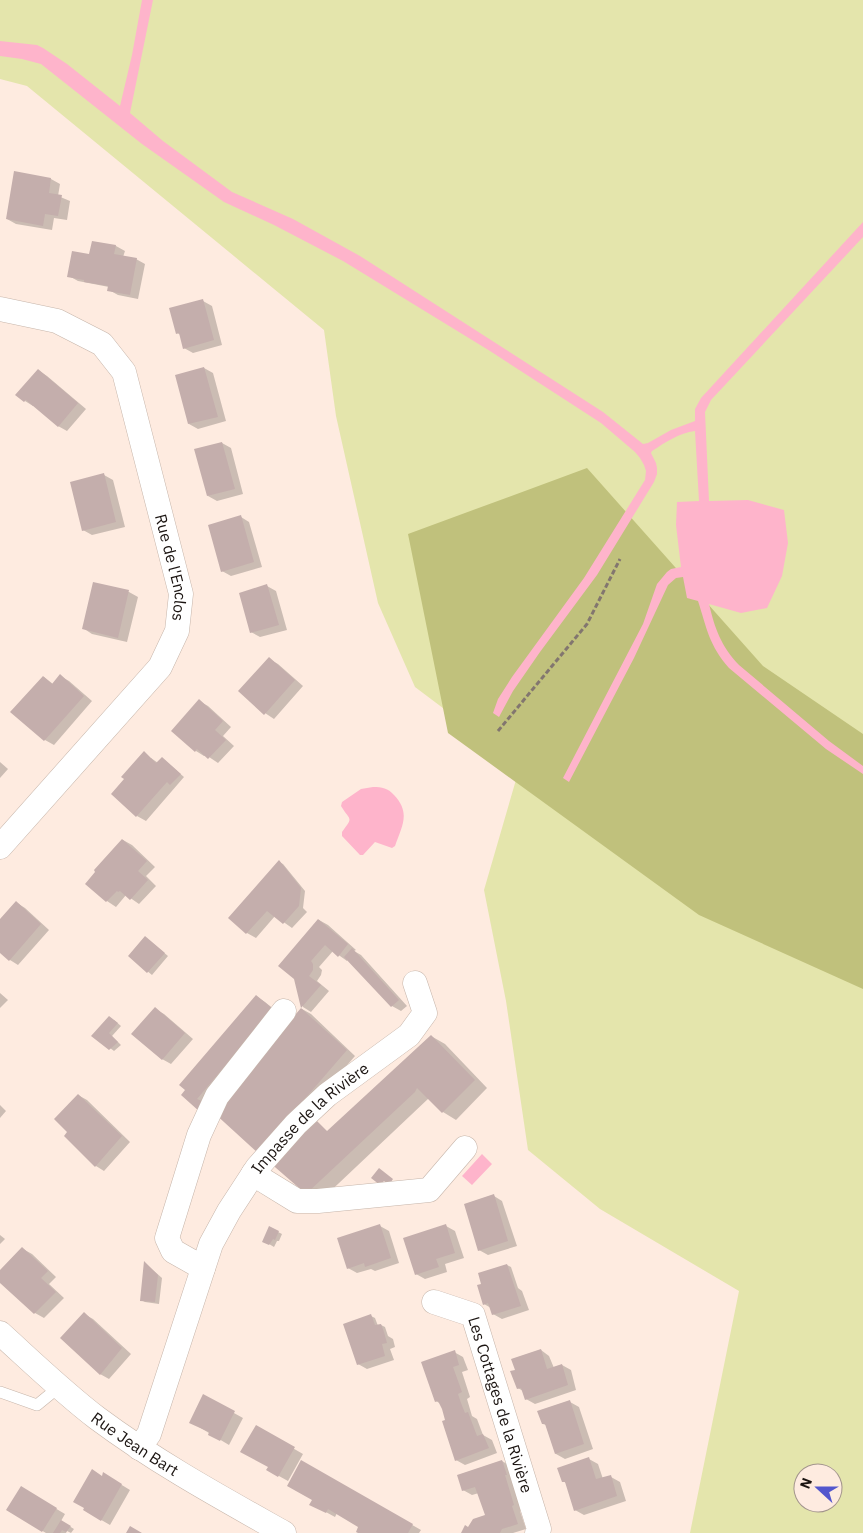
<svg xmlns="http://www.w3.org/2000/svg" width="863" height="1533" viewBox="0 0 863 1533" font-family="'IBM Plex Sans',sans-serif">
	<rect width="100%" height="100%" fill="#feebe0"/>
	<path fill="#e4e5ac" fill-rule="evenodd" d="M0 0H863V1533H690L739 1291 600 1209 528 1150 506 1001 484 890 520 766 415 687 378 603 336 416 324 330 27 86 0 79ZM803 1473H833V1503H803Z"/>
	<path fill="#c0c17c" d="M587 468 763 666 863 734V989L699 915 448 733 408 534Z"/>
	<path fill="#feb4cb" d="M142 0H153L130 113 163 141 232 192 293 219 360 256 603 412 643 444 648 443 671 430 695 421V409L701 398 863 222V237L711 400 705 412 709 501 748 500 784 510 788 543 782 576 767 608 741 613 709 604C715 629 721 646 739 665L829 741 863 766V774L826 749 729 668C709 645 707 629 698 601L687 598 683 577 676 578 668 585 634 658 569 782 563 778 643 624 657 584 667 572 671 569 681 567 676 525 677 502 699 501 695 431C679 433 666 442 652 451L651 453 656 463 657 468V474L654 482 597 575 540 652 513 691 499 717 493 713 498 699 512 677 584 578 645 480 646 471 644 465 640 458 635 452 601 423 490 351 343 261 274 225 224 202 142 144 41 64 22 59 0 56V41L37 45 43 48 67 64 120 106 132 55Z
		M373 787C382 787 388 788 394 795 411 813 402 826 395 846L392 848 375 842 363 855H360L342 836V832C354 816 350 821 341 806L342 802 361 789Z
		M482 1154 492 1164 472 1185 462 1176Z"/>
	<path fill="#0003" d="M15 173 51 179 60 184 58 196 70 201 67 220 54 218 52 230 16 224 7 219Z
		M93 242 116 246 125 251 123 257 136 259 145 264 138 299 118 295 109 290V287L78 281 69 276 90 255Z
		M203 301 212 306 222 345 193 353 184 348 181 335 177 333Z
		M204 368 213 373 226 421 198 429 189 424Z
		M38 370 47 376 86 409 67 431 58 426 34 405 33 406 25 401Z
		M222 443 231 448 243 494 217 501 208 496Z
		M104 475 113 480 125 527 92 535 83 530Z
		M241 517 249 522 262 567 231 576 222 571Z
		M94 584 129 592 138 597 127 642 92 634 83 628Z
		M267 586 276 591 287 630 260 637 251 632Z
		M269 659 278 664 303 686 274 719 265 713Z
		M60 676 69 681 92 701 54 745 45 740 44 677 53 684Z
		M199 701 208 706 231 727 223 736 234 746 218 763 206 755 204 756 196 751Z
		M151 758 158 763 162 758 184 777 146 821 137 816Z
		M0 762 8 769 0 778Z
		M123 840 132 845 155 867 146 876 156 886 139 904 126 895 116 907 107 901 87 884Z
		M279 862 283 864 305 891 303 908 307 912 292 928 275 916 256 938 247 933 230 918Z
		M17 903 25 908 49 930 18 965 10 960 0 951V921Z
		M319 920 328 925 356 950 354 951 361 955 407 1006 401 1011 392 1006 348 959 347 961 333 951 319 967 322 970 321 975 317 981 329 991 311 1012 303 1007 295 979Z
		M145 937 168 956 152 975 129 956Z
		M0 993 8 1000 0 1008Z
		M256 996 265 1002 281 1015 206 1105 183 1095Z
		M155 1009 164 1014 193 1039 171 1064 162 1059Z
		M302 1009 311 1014 355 1056 268 1157Z
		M114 1020 121 1026 112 1036 121 1045 114 1051 93 1035Z
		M431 1036 445 1044 487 1088 456 1120 443 1112 429 1098 320 1201 307 1193 325 1130 328 1132Z
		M78 1095 87 1100 130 1142 104 1171 96 1166 69 1132Z
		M0 1105 6 1111 0 1118Z
		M494 1196 502 1201 517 1246 488 1255 479 1250Z
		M380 1226 389 1231 399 1263 375 1271 371 1269 357 1273 348 1268Z
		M446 1226 455 1231 464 1258 445 1264 447 1272 425 1279 416 1274Z
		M270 1228 282 1234 279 1241H277L274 1247 264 1241Z
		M0 1235 5 1239 0 1244Z
		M23 1249 32 1254 56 1277 49 1284 64 1298 44 1318 35 1313 0 1281V1272Z
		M145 1263 162 1278 159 1304 145 1302 141 1300Z
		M507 1265 511 1267 518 1288 522 1291 529 1310 502 1319 493 1314 491 1308 484 1304Z
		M84 1314 93 1319 131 1354 109 1379 100 1374Z
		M371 1316 375 1318 378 1326 381 1325 385 1327 388 1336 393 1339 395 1347 390 1349 394 1360 367 1369 358 1364Z
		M541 1350 549 1356 554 1368 562 1365 571 1370 576 1390 535 1404 526 1399 523 1391 518 1388 516 1371Z
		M454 1352 463 1357 468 1370 462 1372 470 1397 467 1399 472 1416 477 1419 483 1435 492 1440 497 1453 465 1465 456 1460 447 1420 441 1404 436 1401Z
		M203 1396 243 1418 229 1445 199 1427Z
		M570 1402 579 1407 593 1449 565 1459 556 1454 546 1425 543 1424Z
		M256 1427 303 1454 288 1481 268 1470 270 1467Z
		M589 1459 598 1464 603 1479 611 1477 620 1482 626 1501 584 1515 575 1510 566 1483 563 1481Z
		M502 1461 510 1466 523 1510 520 1511 526 1529 513 1533H463L486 1516 479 1493 472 1495 463 1490Z
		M302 1462 421 1530 419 1533H361L360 1526 337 1513 335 1517 311 1504 313 1499Z
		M103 1477 112 1479 130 1490 110 1525 84 1510Z
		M21 1488 65 1514 61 1521 74 1529 71 1533 67 1531 66 1533H46L7 1510Z"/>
	<path fill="#c4aeac" d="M14 171 51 178 49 193 62 195 58 216 45 214 43 226 6 219Z
		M92 241 116 245 114 254 137 258 130 295 107 291 108 286 84 282V280L67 277 72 251 89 254Z
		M203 299 214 340 183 349 179 333 176 334 169 308Z
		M204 367 218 417 188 424 175 375Z
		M38 369 78 403 58 427 26 400 24 402 15 395Z
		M222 442 235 489 207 496 194 449Z
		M104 473 116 522 82 531 70 482Z
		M241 515 254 562 221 572 208 525Z
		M93 582 129 590 118 638 82 629Z
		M267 584 279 625 250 633 239 593Z
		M269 657 295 680 264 715 238 691Z
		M60 674 84 696 44 741 10 712 43 676 52 684Z
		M199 699 223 721 215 730 226 740 208 759 197 749 195 752 171 731Z
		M144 751 156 763 162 757 181 774 170 785 167 782 136 817 111 794 124 779 121 777Z
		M122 839 147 861 138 871 148 880 130 900 120 891 118 892 117 891 106 902 85 884 95 872 94 870Z
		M279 860 301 888 299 906 283 924 267 911 246 934 228 918Z
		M16 901 41 924 9 961 0 953V919Z
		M318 919 348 944 338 957 325 945 311 961 313 964V970L309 976 321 985 301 1008 347 1050 258 1153 213 1112 301 1008 294 979 278 966Z
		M145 936 165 953 147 973 128 956Z
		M352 948 399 1000 391 1007 344 957Z
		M256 995 273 1009 197 1099 204 1102 200 1112 181 1095 185 1090 179 1085Z
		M155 1007 185 1033 162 1060 131 1034Z
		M109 1016 118 1023 109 1033 118 1042 109 1050 91 1036Z
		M431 1035 475 1080 442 1113 417 1088 415 1092 306 1194 268 1161 312 1116 327 1131Z
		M78 1094 122 1136 95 1167 64 1136 67 1132 54 1119Z
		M379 1168 393 1179 389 1185 384 1181 380 1185 371 1178Z
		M494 1194 508 1241 478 1251 464 1204Z
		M380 1224 391 1258 365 1267 364 1263 347 1269 337 1238Z
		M446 1224 455 1253 436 1259 439 1267 415 1275 403 1238Z
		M269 1226 279 1231 275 1240 273 1239 269 1245 262 1242Z
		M22 1247 48 1271 41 1278 56 1292 34 1314 0 1283V1270Z
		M144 1261 158 1275 155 1302 140 1301Z
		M507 1264 521 1306 492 1315 488 1303 483 1305 477 1285 481 1284 478 1273Z
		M84 1312 122 1348 100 1375 60 1338Z
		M371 1314 375 1325 381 1324 384 1332 387 1343 382 1344 385 1356 357 1365 343 1324Z
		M541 1349 547 1369 562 1364 568 1385 525 1400 521 1388 517 1389 510 1371 515 1370 511 1359Z
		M455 1350 459 1365 453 1367 462 1392 458 1394 461 1403 465 1413 468 1412 477 1436 483 1434 489 1448 455 1461 442 1421 445 1420 442 1409 438 1401 435 1402 421 1362Z
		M203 1394 235 1411 220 1441 208 1435 209 1432 189 1423Z
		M570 1400 584 1444 555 1454 545 1424H542L537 1411Z
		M256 1425 295 1447 278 1477 266 1470 268 1467 240 1452Z
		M589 1457 596 1479 611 1475 617 1496 574 1511 565 1482H562L557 1468Z
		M301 1460 413 1524 408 1533H358L356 1532 358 1527 328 1509 326 1513 309 1505 312 1500 287 1486Z
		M502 1460 507 1475H505L514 1505 512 1506 518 1524 502 1529 500 1533H461L465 1525 468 1527 473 1519 485 1515 475 1487 462 1491 457 1475Z
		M92 1469 102 1476 103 1472 122 1484 101 1521 83 1510 84 1508 73 1502Z
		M21 1486 57 1508 42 1532 6 1510Z
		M61 1520 71 1526 66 1532 62 1530 60 1533H53Z
		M130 1526 142 1533H126Z"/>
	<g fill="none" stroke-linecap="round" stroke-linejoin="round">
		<g stroke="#c6b5aa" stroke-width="12">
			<path id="lane" d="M0 1392 37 1405 59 1387"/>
		</g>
		<g stroke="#c6b5aa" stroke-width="25">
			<g id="street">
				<path id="s1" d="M0 309 57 321 102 344 124 372 181 594 177 631 160 667 0 847"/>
				<path d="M253 1174 297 1201H318L429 1190 465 1148"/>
				<path d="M203 1268 173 1251 167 1238 199 1135 217 1096 284 1011"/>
				<path id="s2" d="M434 1302 473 1315 539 1529 537 1533"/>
				<path id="s3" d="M0 1333C32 1362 63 1392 97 1418 156 1462 220 1497 284 1533"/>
				<path id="s4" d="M139 1448 149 1434 211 1244 229 1211 257 1168 296 1124 327 1095 409 1035 425 1013 415 983"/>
			</g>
		</g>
		<path stroke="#82766f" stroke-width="3" stroke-dasharray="5 2.5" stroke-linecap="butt" d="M498 731 587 624 620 559"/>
		<use href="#lane" stroke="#fff" stroke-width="11"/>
		<use href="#street" stroke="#fff" stroke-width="24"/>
	</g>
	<g text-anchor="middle" stroke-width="4" stroke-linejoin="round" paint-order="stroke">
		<g font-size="16" fill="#1b1411" stroke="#feebe0">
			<text dy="6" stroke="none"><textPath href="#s1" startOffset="346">Rue de l'Enclos</textPath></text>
			<text dy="6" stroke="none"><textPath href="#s4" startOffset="379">Impasse de la Rivière</textPath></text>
			<text dy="6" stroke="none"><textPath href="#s2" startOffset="135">Les Cottages de la Rivière</textPath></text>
			<text dy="6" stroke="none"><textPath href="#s3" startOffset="175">Rue Jean Bart</textPath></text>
		</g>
	</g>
	<g transform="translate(818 1488) rotate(291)"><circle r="24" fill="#feebe0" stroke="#a3958d"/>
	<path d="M0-4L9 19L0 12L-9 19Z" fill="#5356cd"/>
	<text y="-8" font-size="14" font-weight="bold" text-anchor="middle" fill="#1b1411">N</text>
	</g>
</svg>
